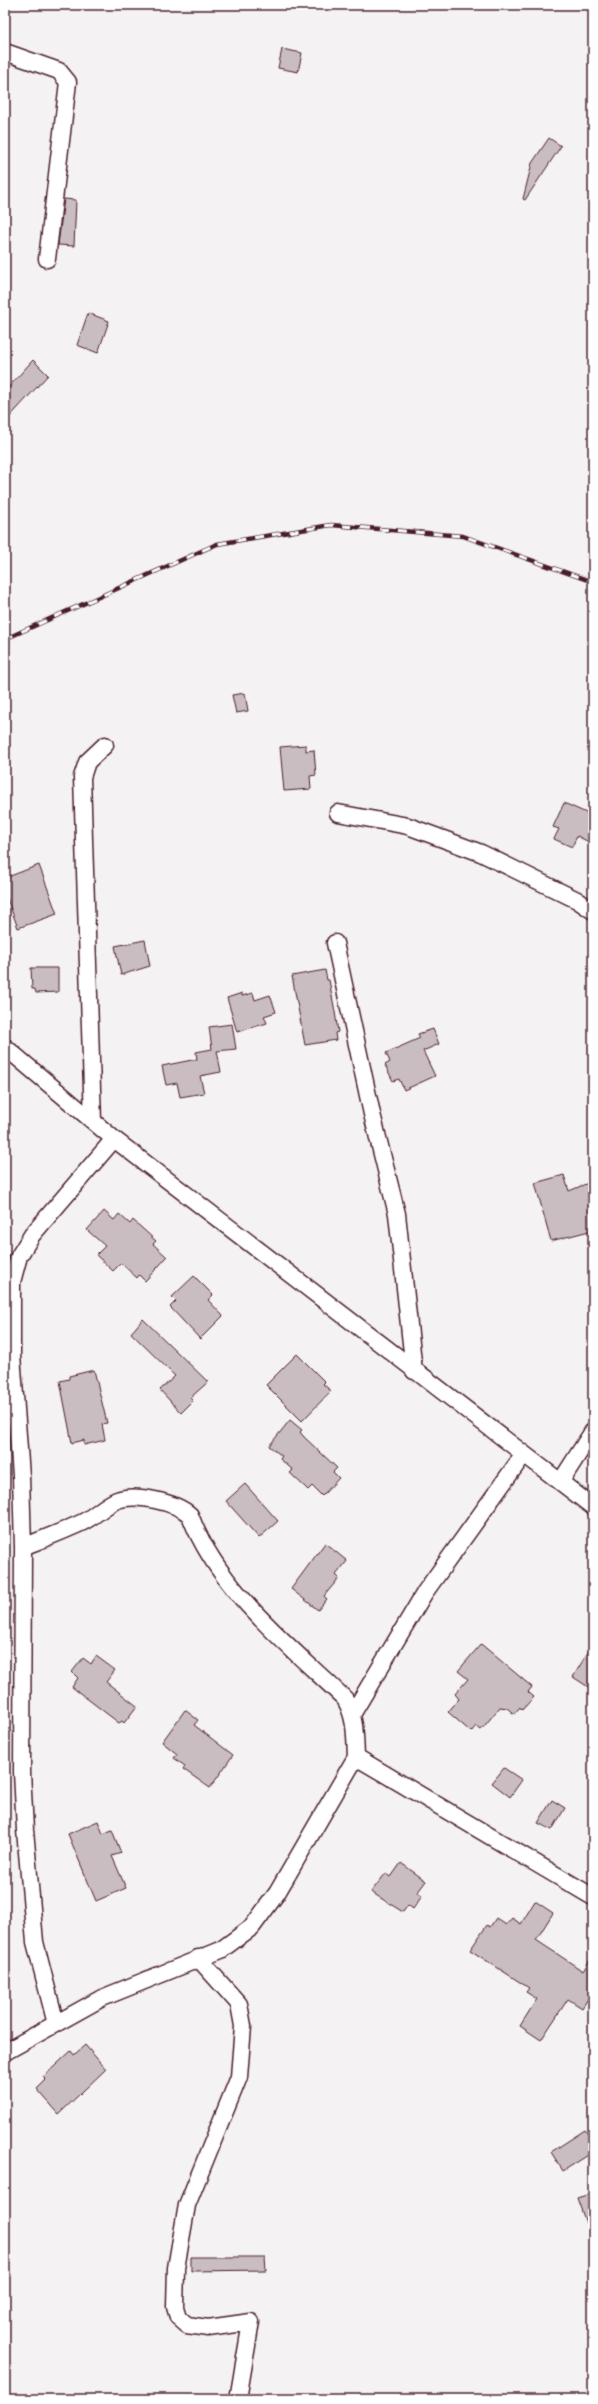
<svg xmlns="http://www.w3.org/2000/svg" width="598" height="2404" viewBox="0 0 598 2404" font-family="'Comic Neue',sans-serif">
	<rect width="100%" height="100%" fill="#f4f2f2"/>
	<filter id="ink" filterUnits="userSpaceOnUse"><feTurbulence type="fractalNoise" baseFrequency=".025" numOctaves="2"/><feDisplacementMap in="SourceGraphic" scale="8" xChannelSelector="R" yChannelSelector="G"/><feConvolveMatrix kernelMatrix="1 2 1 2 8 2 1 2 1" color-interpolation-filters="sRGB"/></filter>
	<g filter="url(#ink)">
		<path fill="#cabdc1" stroke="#4a1f2b" d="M282 49 302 53 298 72 278 68Z
			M549 138 561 146 525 200 523 199 532 163Z
			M64 199 76 200 74 246 58 245Z
			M88 313 109 321 98 353 77 345Z
			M33 360 48 375 5 422V391Z
			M245 693 248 711 236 713 232 695Z
			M306 745V751L314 750 316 775 310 776 311 789 284 791 280 747Z
			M564 803 593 816V844L577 836 572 847 554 839 559 829 553 827Z
			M39 865 57 914 18 928 5 893V878Z
			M145 940 150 966 121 975 115 946Z
			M31 968H58V992L36 993 35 989H32Z
			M325 970 327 980H329L335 1012 338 1032 335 1033 336 1040 305 1045 292 976Z
			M242 993V996L253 993 255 1000 270 995 276 1012 264 1016 267 1023 237 1032 227 998Z
			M232 1024 236 1049 217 1051 221 1072 200 1076 204 1093 180 1097 177 1083 166 1085 162 1066 197 1059 196 1052 212 1049 209 1027Z
			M433 1029 439 1044 423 1051 435 1076 404 1090 399 1079 393 1081 385 1065 390 1062 386 1053 420 1038 418 1034Z
			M564 1175 569 1191 593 1181V1230L551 1241 535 1183Z
			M104 1211 114 1220 119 1214 130 1224 133 1220 156 1241 153 1244 167 1257 145 1281 139 1275 137 1278 121 1263 113 1271 96 1255 105 1246 87 1230Z
			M194 1276 213 1295 208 1300 223 1316 200 1339 170 1307 176 1301 172 1297Z
			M143 1319 208 1382 190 1398 193 1401 181 1413 160 1390 175 1376 131 1333Z
			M297 1354 325 1382 323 1384 331 1391 302 1421 266 1385Z
			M94 1370 107 1423 102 1424 105 1440 84 1445V1440L72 1443 60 1381 69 1379V1376Z
			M290 1420 302 1430 300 1432 304 1437 337 1468 333 1472 339 1478 322 1496 312 1486 308 1490 290 1473 293 1470 280 1459 282 1456 269 1446Z
			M245 1484 278 1521 259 1538 226 1501Z
			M325 1543 347 1561 336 1575 339 1578 324 1596 327 1599 318 1610 291 1589Z
			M481 1644 532 1687 528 1692 534 1697 522 1710 520 1707 514 1714 507 1708 500 1707 481 1730 476 1726 471 1732 448 1712 459 1699 455 1694 468 1679 458 1671Z
			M593 1644V1690L573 1677Z
			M96 1656 115 1670 106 1682 137 1706 124 1723 122 1721 119 1723 72 1687 78 1678 72 1672 83 1658 91 1664Z
			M185 1710 198 1720 194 1725 233 1755 210 1788 183 1769 185 1766 174 1758 177 1754 162 1742Z
			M504 1768 522 1780 510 1797 492 1783Z
			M552 1800 565 1808 552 1830 538 1823Z
			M98 1821 103 1834 112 1830 121 1853 112 1856 126 1888 96 1901 68 1834Z
			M401 1863 426 1881 417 1893 422 1896 413 1909 408 1905 403 1912 371 1892 386 1873 391 1877Z
			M535 1901 553 1913 536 1940 583 1971 593 1955V1991L582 2008 568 1999 541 2040 520 2026 537 1999 526 1992 529 1988 470 1950 487 1925 490 1927 496 1918 506 1925 512 1918 521 1924Z
			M85 2045 106 2069 59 2114 37 2089 46 2080 43 2077 71 2051 74 2055Z
			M585 2130 593 2142V2152L563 2171 551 2152Z
			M593 2193V2236L591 2237 577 2198Z
			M191 2257H265L266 2270 191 2271Z"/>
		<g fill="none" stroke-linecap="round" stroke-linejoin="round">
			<g stroke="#4a1f2b" stroke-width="19">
				<path id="street" d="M5 52 59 71 68 82 47 259
					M338 813 408 826 481 853 577 900 593 911
					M335 943 372 1114 397 1214 414 1371
					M5 1047 114 1139 593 1507
					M93 1121 82 777 87 762 105 745
					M561 1481 593 1431
					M23 1547C43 1539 64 1531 83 1522 95 1516 105 1505 117 1500 135 1493 176 1502 190 1515 217 1589 290 1646 345 1699 356 1718 355 1736 356 1757
					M353 1713 425 1592 524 1454
					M198 1958 239 2004 243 2026 239 2077 187 2205 176 2268 175 2307 178 2317 187 2325 208 2328 251 2322 238 2399
					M56 2024 35 1942 25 1830 22 1772 23 1547 21 1476 12 1355V1282L19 1256 32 1235 114 1139
					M5 2052 102 1998 221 1950 252 1927 277 1893 356 1757 593 1897"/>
			</g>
			<use href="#street" stroke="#fff" stroke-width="16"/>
			<g stroke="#4a1f2b" stroke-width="4.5">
				<path id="rail" d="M5 639 217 544 331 525 463 536 593 582"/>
			</g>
			<use href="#rail" stroke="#fff" stroke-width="3" stroke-dasharray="9" stroke-linecap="butt"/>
		</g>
	</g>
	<rect width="598" height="2404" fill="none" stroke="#fff" stroke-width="20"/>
	<rect x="10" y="10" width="578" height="2384" fill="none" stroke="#4a1f2b" stroke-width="1.5" filter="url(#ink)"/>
</svg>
